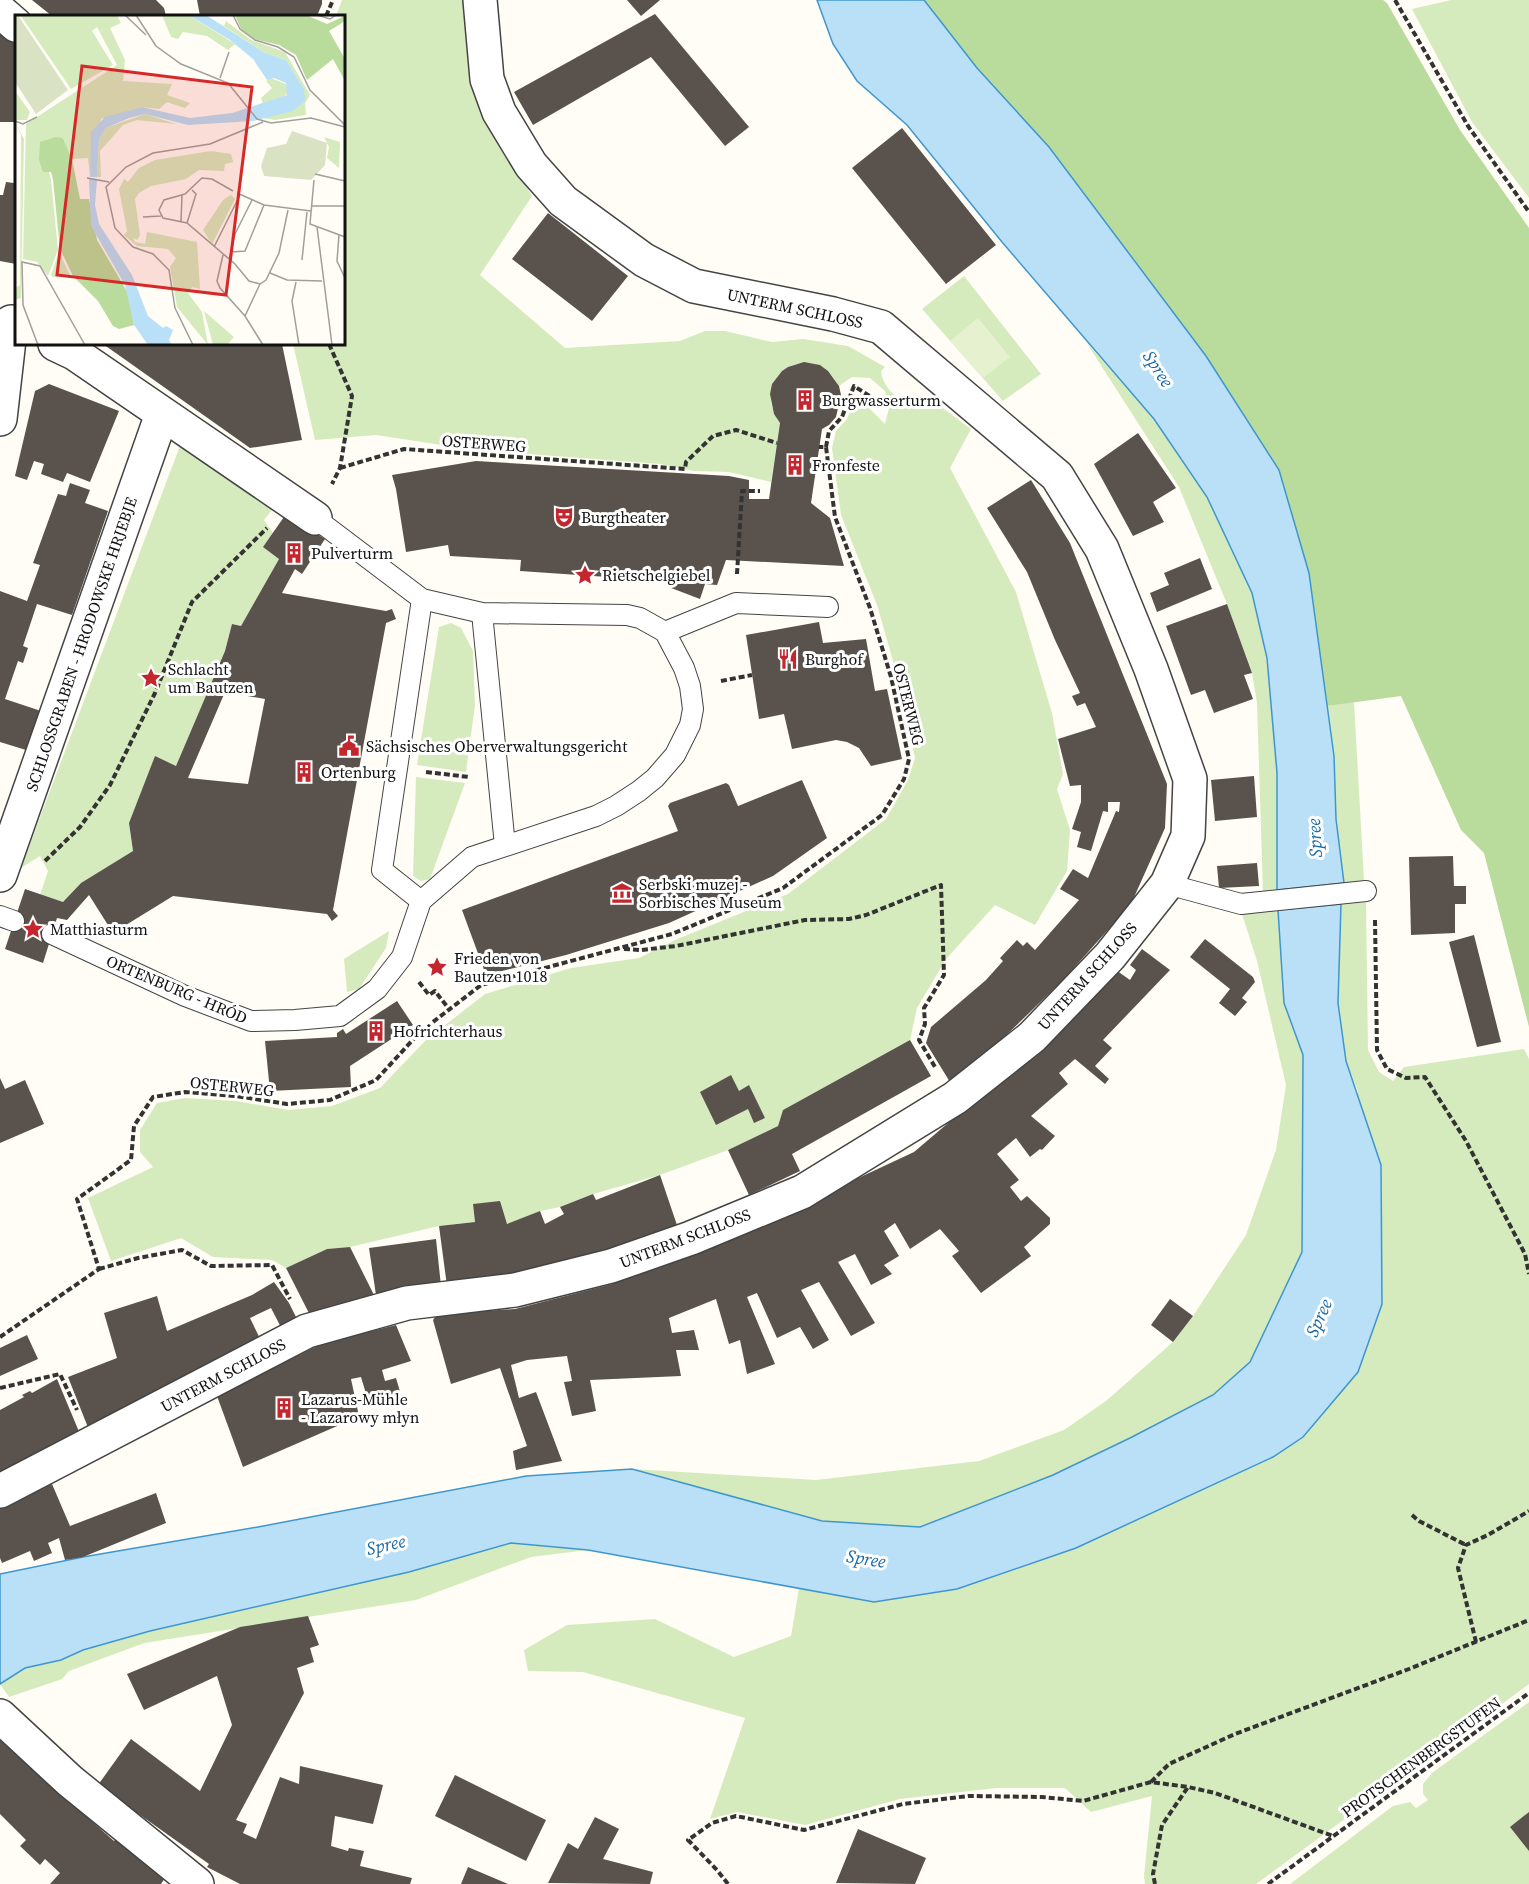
<svg xmlns="http://www.w3.org/2000/svg" width="1529" height="1884" viewBox="0 0 1529 1884" font-family="'Source Serif 4',serif">
	<rect width="100%" height="100%" fill="#fffdf5"/>
	<path fill="#d5ebbd" d="M342 0H463L485 118 532 196 480 275 565 348 680 341 705 331H725L772 342 803 339 848 346 885 367 881 371C883 394 912 411 932 400L971 429 950 468 1016 592 1052 713 1063 774 1057 789 1070 830 1067 871 1035 925 995 905 946 959 917 1008 910 1040 783 1110 778 1126 728 1150 660 1175 593 1194 560 1207 540 1211 507 1224 473 1204 475 1222 439 1226 350 1247 327 1249 286 1268 272 1260 213 1257 181 1238 111 1261 88 1198 153 1167 140 1152V1130L157 1103 185 1098 236 1101 288 1110 332 1106 380 1088 426 1040 485 994 571 968 639 958 675 940 788 894 886 819 908 780 915 758 897 675 877 605 841 515 832 448 836 431 847 419 857 396 885 424 889 408 885 391 870 378 852 377 839 386C812 336 747 376 780 423L771 482 729 472 694 471 660 464 475 450 376 435 315 440 293 344H344V16H336Z
		M1451 0H1529V198L1472 122 1412 9Z
		M964 276 1041 374 1003 401 922 309Z
		M1086 342 1154 419 1207 497 1252 593 1267 658 1277 773V890L1263 892 1257 703 1252 673 1227 604 1179 487Z
		M181 443 275 506 264 520 273 533 279 559 241 626 232 624 225 651 176 766 155 757 129 823 133 851 81 883 63 902 40 895 48 871 40 856 21 868Z
		M451 623 461 628 473 651 475 705 466 772 417 765 439 627Z
		M1354 702 1364 881 1344 883 1336 819 1334 756 1327 706Z
		M416 777 465 783 430 879 421 881 413 876Z
		M1366 902 1368 1050 1379 1072 1393 1081 1404 1067 1524 1049 1529 1059V1684L1256 1884H1145L1144 1876 1152 1796 1091 1812 1065 1788H996L900 1799 805 1825 737 1812 710 1819 745 1718 583 1672 528 1671 524 1650 567 1625 655 1619 734 1657 791 1636 799 1588 874 1602 957 1589 1076 1548 1273 1457 1358 1092 1346 1061 1338 1003 1341 904Z
		M1278 910 1284 1003 1303 1055 1302 1252 1250 1362 1213 1395 1130 1438 1053 1475 920 1527 822 1521 632 1469 816 1480 979 1461 1064 1430 1106 1401 1173 1342 1193 1316 1246 1235 1276 1150 1286 1085 1257 961 1242 914Z
		M389 931 386 948 359 989 347 992 344 959Z
		M511 1543 587 1550 531 1557 416 1600 144 1643 69 1671 62 1679 9 1697 0 1684 25 1668 61 1660 83 1650 150 1631 409 1572Z
		M1529 1702V1884H1290L1393 1806 1410 1802 1416 1808 1428 1800 1423 1794V1784L1432 1773Z"/>
	<path fill="#b9dc9c" d="M924 0H1383L1387 3 1460 130 1529 228V1027L1484 853 1461 830 1401 696 1327 706 1309 573 1279 470 1206 356 1049 147 977 68Z"/>
	<path fill="#e6f2cf" d="M978 318 1010 357 983 378 950 341Z"/>
	<path fill="#b9e0f7" stroke="#3f96cf" stroke-width="1.5" d="M817 0H924L977 68 1049 147 1206 356 1279 470 1309 573 1334 756 1336 819 1344 883 1277 890V773L1267 658 1252 593 1207 497 1154 419 1002 242 907 125 857 81 833 44Z
		M1341 904 1338 1003 1346 1061 1381 1165 1382 1304 1358 1372 1303 1437 1273 1457 1076 1548 957 1589 874 1602 588 1550 511 1543 409 1572 150 1631 83 1650 61 1660 25 1668 0 1684V1574L83 1557 258 1527 526 1476 632 1469 822 1521 920 1527 1053 1475 1130 1438 1213 1395 1250 1362 1302 1252 1303 1055 1284 1003 1278 910Z"/>
	<path fill="#5a524d" fill-rule="evenodd" d="M32 0H156L164 8 166 16H52Z
		M197 0H322V4L317 16H200Z
		M627 0H660L641 16Z
		M655 14 749 127 725 146 651 57 533 125 514 92Z
		M0 24 16 38V122H0Z
		M902 128 996 245 946 284 852 168Z
		M15 178H16V264L0 261V195H3L6 182 14 183Z
		M548 213 628 276 592 321 512 259Z
		M103 344H282L302 440 250 448Z
		M804 362 820 365 828 371 839 386 841 395 836 417 829 425 822 429 811 503 830 518 844 566 726 560 717 585 705 584 700 599 666 586V581L520 571 521 560 450 556 448 545 406 552 396 489 392 475 476 461 729 476 749 480V499H769L780 423 774 414 770 394 772 384 782 371 788 367Z
		M49 384 119 411 90 482 67 473 63 482 41 474 44 464 34 461 27 480 15 476 35 391Z
		M1138 433 1176 488 1153 502 1164 522 1133 536 1094 464Z
		M1031 480 1070 543 1167 784 1165 828 1131 904 1064 979 953 1087 926 1043 931 1027 986 980 1003 961 1000 958 1017 940 1023 946 1027 942 1035 950 1079 900 1060 889 1073 869 1088 878 1116 811 1119 812 1120 802H1108V812L1103 811 1091 851 1077 847 1081 832 1072 829 1081 802V785L1070 786 1058 739 1096 727 1085 703 1077 706 1072 696 1080 693 1055 640 1027 572 987 508Z
		M70 483 90 490 85 503 108 511 72 615 37 604 23 646 28 648 23 663 18 661 5 699 41 711 26 750 0 742V591L27 601 40 565 33 563 58 494 66 496Z
		M286 514 325 539 302 574 295 569 282 593 386 611 392 609 396 619 386 623 333 910 338 916 332 921 327 914 173 896 113 933 89 895 67 920 57 918 43 963 5 949 25 889 63 902 81 883 133 851 129 823 155 756 176 766 225 651 232 624 241 626 279 559 263 547ZM225 692 265 699 248 784 188 778Z
		M1200 558 1212 589 1157 612 1150 593 1169 585 1164 573Z
		M1227 604 1252 673 1244 675 1253 699 1214 713 1205 690 1191 695 1166 626Z
		M819 622 823 643 866 639 875 691 887 689 902 759 871 766 859 748 847 742 836 740 792 749 784 714 759 719 746 635Z
		M1254 776 1257 817 1215 821 1211 780Z
		M802 780 827 838 773 876 669 923 566 955 486 975 462 910 678 831 668 806 670 803 726 783 729 785 738 806Z
		M1453 856 1454 886H1466V904H1455V933L1411 935 1409 857Z
		M1257 863 1259 886 1219 888 1217 866Z
		M1474 935 1501 1042 1477 1047 1449 942Z
		M1205 939 1253 977 1255 982 1242 998 1247 1002 1235 1016 1219 1003 1230 989 1190 957Z
		M1142 949 1170 970 1103 1040 1112 1048 1095 1066 1109 1079 1105 1084 1075 1059 1059 1073 1068 1084 1031 1116 1055 1136 1042 1150 1040 1149 1030 1157 1016 1138 997 1154 1019 1180 1010 1187 1021 1201 1027 1196 1050 1218V1224L1024 1247 1031 1256 981 1293 952 1256 959 1251 940 1229 910 1249 895 1223 884 1231 899 1256 884 1265 892 1274 871 1285 855 1254 838 1262 875 1323 851 1336 819 1282 801 1290 829 1340 813 1349 800 1327 777 1338 757 1293 747 1297 775 1364 747 1374 740 1340 729 1344 716 1299 669 1318 672 1333 694 1330 699 1350H676L681 1376 590 1380 596 1411 572 1416 564 1382 572 1381 567 1356 527 1360 511 1365 519 1398 536 1392 562 1461 516 1470 513 1451 527 1446 500 1368 451 1384 433 1320 437 1314 515 1309 612 1284 700 1252 914 1152 987 1090 1113 968 1130 980 1136 970 1130 965Z
		M397 1001 413 1025 350 1066 351 1087 270 1091 265 1041 337 1037V1033L343 1029 346 1034Z
		M910 1040 931 1076 792 1154 800 1171 749 1195 728 1150 778 1126 783 1110Z
		M731 1075 739 1091 749 1085 765 1118 754 1123 748 1109 716 1125 700 1092Z
		M0 1078 5 1089 25 1080 44 1124 0 1143Z
		M660 1175 679 1231 513 1280 447 1286 439 1226 475 1222 473 1204 500 1201 507 1224 540 1211 545 1224 564 1214 560 1207 593 1194 596 1200Z
		M436 1239 441 1286 376 1295 369 1248Z
		M350 1247 374 1295 312 1319 286 1268 327 1249Z
		M274 1282 289 1303 301 1327 285 1335 271 1308 250 1318 263 1345 89 1430 68 1377 117 1358 104 1313 157 1296 167 1331 252 1295Z
		M1170 1299 1193 1316 1173 1342 1151 1325Z
		M396 1325 411 1361 382 1370 385 1381 396 1378 402 1398 370 1407 361 1377 351 1379 360 1421 352 1423 351 1420 243 1467 217 1396 323 1343Z
		M27 1335 38 1359 0 1376V1348Z
		M57 1379 80 1434 0 1475V1410L24 1397 22 1395 30 1391 32 1393Z
		M52 1484 70 1526 156 1493 166 1523 83 1557 65 1560 59 1538 48 1543 52 1553 34 1561 30 1551 2 1563 0 1558V1509Z
		M308 1616 319 1645 310 1648 314 1662 297 1668 304 1693 236 1820 247 1824 243 1833 256 1839 280 1777 299 1784 300 1766 383 1785 373 1824 335 1816 331 1846 348 1851 349 1848 364 1851 360 1866 412 1878 410 1884H240L207 1867 209 1864 98 1785 131 1739 200 1791 232 1725 217 1676 144 1710 127 1674 240 1627Z
		M0 1740 114 1841 117 1837 165 1878 161 1884H50L60 1873 45 1859 40 1865 20 1846 26 1840 0 1814Z
		M455 1775 546 1820 526 1861 435 1816Z
		M1529 1812V1851L1510 1827Z
		M595 1817 619 1829 603 1859 653 1872 650 1884 548 1883 568 1843 578 1849Z
		M858 1829 926 1858 915 1884 836 1883Z
		M468 1867 508 1884H461Z"/>
	<g fill="none" stroke-linecap="round" stroke-linejoin="round">
		<g stroke="#444" stroke-width="22">
			<path id="service" d="M482 613 505 846
				M665 632 736 603 828 607
				M1167 884 1241 904 1366 891
				M421 901 382 870 422 599
				M0 916 14 921
				M52 934 185 996 251 1021 295 1020 340 1016 377 989 402 957 421 901 472 857 596 816 616 806 639 791 655 778 675 755 690 725 693 709 690 686 684 668 665 632 640 618 627 615 482 613 422 599 315 518"/>
		</g>
		<g stroke="#444" stroke-width="36">
			<path id="minor" d="M0 11 16 25
				M55 344 74 353 315 518
				M0 419 11 322
				M0 875 162 414
				M0 1491 307 1331 407 1303 515 1290 611 1266 691 1238 802 1192 955 1098 1032 1037 1110 956 1167 884 1188 836 1190 779 1151 669 1102 549 1057 476 881 327 833 314 694 286 644 260 563 201 531 165 499 112 487 79 480 0
				M0 1716 70 1781 197 1884"/>
		</g>
		<path stroke="#333" stroke-width="4" stroke-dasharray="6 3" stroke-linecap="butt" d="M1395 0 1468 126 1529 212
			M326 16 333 0
			M329 344 352 396 340 468 332 484
			M826 447 829 431 842 417 854 386 871 397
			M340 468 404 449 685 469 686 462 713 436 736 430 777 443
			M737 574 742 491H760
			M721 681 752 675
			M426 772 469 777
			M45 861 80 827 110 785 155 693 192 602 267 528
			M1375 920 1377 1050 1387 1069 1406 1078 1425 1077 1466 1141 1525 1254 1529 1274
			M624 949 641 950 676 946 805 920 849 919 866 915 941 885 944 975 924 1008 925 1024 919 1040 935 1067
			M419 982 429 995 435 991 449 1009
			M99 1269 138 1258 182 1250 211 1266 272 1265 290 1299
			M0 1337 99 1269 77 1199 131 1160 134 1126 153 1097 185 1092 236 1096 287 1104 330 1100 376 1080 420 1032 481 985 672 934 783 888 882 815 904 779 909 759 891 677 870 608 835 517 826 447H819
			M0 1388 60 1374 77 1410
			M1412 1515 1419 1521 1466 1545
			M1476 1642 1458 1568 1466 1545 1488 1535 1529 1511
			M1151 1782 1169 1764 1235 1734 1409 1669 1529 1620
			M728 1884 717 1870 688 1840 712 1823 736 1816 804 1830 903 1804 968 1796 1042 1797 1083 1801 1151 1782 1188 1787 1215 1793 1333 1836
			M1155 1884 1153 1874 1162 1825 1188 1787
			M1268 1884 1529 1693"/>
		<use href="#service" stroke="#fff" stroke-width="20"/>
		<use href="#minor" stroke="#fff" stroke-width="33"/>
	</g>
	<defs>
		<g id="building-bare" transform="scale(1.62)"><path d="M-4-6H4V6H1V3H-1V6H-4ZM-2.5-4.3h1.7v1.8h-1.7ZM.8-4.3h1.7v1.8H.8ZM-2.5-1h1.7V.8h-1.7ZM.8-1h1.7V.8H.8Z" fill="#c4262e" stroke="#fff" stroke-width="2.5" paint-order="stroke"/></g>
		<g id="theatre-bare" transform="scale(1.62)"><path d="M-5-5.5Q0-4 5-5.5V0Q5 5 0 6Q-5 5-5 0ZM-3.3-2.5H-1v1.5H-3.3ZM1-2.5H3.3v1.5H1ZM-2.8 1Q0 5.5 2.8 1Z" fill="#c4262e" stroke="#fff" stroke-width="2.5" paint-order="stroke"/></g>
		<g id="sight-bare" transform="scale(1.62)"><path d="M0-6L1.8-2.2L6-1.7L2.9 1.2L3.7 5.4L0 3.3L-3.7 5.4L-2.9 1.2L-6-1.7L-1.8-2.2Z" fill="#c4262e" stroke="#fff" stroke-width="2.5" paint-order="stroke"/></g>
		<g id="restaurant-bare" transform="scale(1.62)"><path d="M-5-6h1v4h1v-4h1v4h1v-4h1v5L-1.5 .5V6h-2V.5L-5-1ZM5-6V6H3V1.5H1.5Q1.5-4 5-6Z" fill="#c4262e" stroke="#fff" stroke-width="2.5" paint-order="stroke"/></g>
		<g id="civic-bare" transform="scale(1.62)"><path d="M-.6-6.5H3V-4.5H.6V-3L4-1V1h2V6H-6V1h2V-1L-.6-3ZM-1.2 2.5V6h2.4V2.5Z" fill="#c4262e" stroke="#fff" stroke-width="2.5" paint-order="stroke"/></g>
		<g id="museum-bare" transform="scale(1.62)"><path d="M0-6L6-3V-2H-6V-3ZM-5-1h2V3h-2ZM-1-1h2V3h-2ZM3-1h2V3H3ZM-6 4H6V6H-6Z" fill="#c4262e" stroke="#fff" stroke-width="2.5" paint-order="stroke"/></g>
	</defs>
	<g fill-rule="evenodd">
		<use href="#building-bare" x="805" y="400"/>
		<use href="#building-bare" x="795" y="465"/>
		<use href="#theatre-bare" x="564" y="517"/>
		<use href="#building-bare" x="294" y="553"/>
		<use href="#sight-bare" x="585" y="575"/>
		<use href="#restaurant-bare" x="788" y="659"/>
		<use href="#sight-bare" x="151" y="678"/>
		<use href="#civic-bare" x="349" y="746"/>
		<use href="#building-bare" x="304" y="772"/>
		<use href="#museum-bare" x="622" y="893"/>
		<use href="#sight-bare" x="33" y="929"/>
		<use href="#sight-bare" x="437" y="967"/>
		<use href="#building-bare" x="376" y="1031"/>
		<use href="#building-bare" x="284" y="1408"/>
	</g>
	<g text-anchor="middle" stroke-width="6" stroke-linejoin="round" paint-order="stroke">
		<g font-size="16" fill="#111" stroke="#fff">
			<text transform="translate(795 308) rotate(12)" y="6">UNTERM SCHLOSS</text>
			<text transform="translate(484 443) rotate(4)" y="6">OSTERWEG</text>
			<text transform="translate(81 644) rotate(-71)" y="6">SCHLOSSGRABEN - HRODOWSKE HRJEBJE</text>
			<text transform="translate(909 704) rotate(76)" y="6">OSTERWEG</text>
			<text transform="translate(1087 976) rotate(-48)" y="6">UNTERM SCHLOSS</text>
			<text transform="translate(177 989) rotate(23)" y="6">ORTENBURG - HRÓD</text>
			<text transform="translate(232 1086) rotate(6)" y="6">OSTERWEG</text>
			<text transform="translate(685 1238) rotate(-21)" y="6">UNTERM SCHLOSS</text>
			<text transform="translate(223 1375) rotate(-28)" y="6">UNTERM SCHLOSS</text>
			<text transform="translate(1421 1757) rotate(-36)" y="6">PROTSCHENBERGSTUFEN</text>
		</g>
		<g font-size="16" fill="#111" stroke="#fff" text-anchor="start">
			<text x="822" y="406">Burgwasserturm</text>
			<text x="812" y="471">Fronfeste</text>
			<text x="581" y="523">Burgtheater</text>
			<text x="311" y="559">Pulverturm</text>
			<text x="602" y="581">Rietschelgiebel</text>
			<text x="805" y="665">Burghof</text>
			<text x="168" y="675">Schlacht<tspan x="168" dy="18">um Bautzen</tspan></text>
			<text x="366" y="752">Sächsisches Oberverwaltungsgericht</text>
			<text x="321" y="778">Ortenburg</text>
			<text x="639" y="890">Serbski muzej -<tspan x="639" dy="18">Sorbisches Museum</tspan></text>
			<text x="50" y="935">Matthiasturm</text>
			<text x="454" y="964">Frieden von<tspan x="454" dy="18">Bautzen 1018</tspan></text>
			<text x="393" y="1037">Hofrichterhaus</text>
			<text x="301" y="1405">Lazarus-Mühle<tspan x="301" dy="18">- Lazarowy młyn</tspan></text>
		</g>
		<g font-size="18" font-style="italic" fill="#1768a6" stroke="#fff">
			<text transform="translate(1158 369) rotate(57)" y="6">Spree</text>
			<text transform="translate(1315 838) rotate(-93)" y="6">Spree</text>
			<text transform="translate(1319 1318) rotate(-66)" y="6">Spree</text>
			<text transform="translate(386 1545) rotate(-12)" y="6">Spree</text>
			<text transform="translate(866 1559) rotate(9)" y="6">Spree</text>
		</g>
	</g>
	<g transform="translate(15 15)">
		<rect width="330" height="330" fill="#fffdf5"/>
		<path d="M0 0H102L106 8 95 13 110 45 108 66 157 69 152 80 175 88 170 93 152 87 144 94 127 92 86 104 75 162 73 143 57 144 48 123 30 128 28 157H34L36 165 43 235 33 261 22 247 8 244 11 109 102 50 82 12 77 16 98 50 56 74 6 1 0 4ZM147 0H174L220 29 213 35 192 21 168 17 163 24 156 22ZM192 0 209 11 211 6 236 25 270 37 295 80 290 88 291 100 260 105 247 103 289 74 271 45 250 38ZM256 63 271 69 273 78 264 85 248 89 246 83 257 73 251 66ZM0 76 15 97 12 105H0ZM130 99 161 109 122 105 108 110 85 136 86 162H82L84 124 91 113ZM0 107 9 124 6 283 0 285V273L5 270 6 120ZM309 122 325 127 324 153 312 143 314 132ZM196 136 216 139 218 147 210 149 209 156 184 155 171 164 136 171 124 178 120 184 125 220 122 225 118 223 120 227 130 229 132 217 182 227 185 274 177 272 173 278 187 297 193 330 162 292 155 252 161 243 153 234 122 231 109 220 112 216 104 174 109 164 113 167 124 153 140 145ZM216 180 220 184 197 229 188 215 208 185ZM44 237 55 260 38 262 36 260ZM189 296 219 322 212 330H198Z" fill="#d5ebbd"/>
		<path d="M220 0H291L312 9 330 1V6L314 16 330 44V66L318 44 292 65 281 40 264 30 239 24 226 14ZM41 122 48 123 57 144 65 184H74L82 225 113 278 119 310 104 314 98 311 83 286 58 261 45 234 38 165 36 157H28L24 145 25 127Z" fill="#b9dc9c"/>
		<path d="M4 2 53 75 21 99 0 67V4ZM277 116 312 128 310 150 296 165 249 161 246 151 252 133 271 129Z" fill="#d9e3c4"/>
		<path d="M174 0H191L250 38 271 45 289 74 290 86 278 96 238 106 173 110 130 99 114 103 91 113 84 124 82 162H75L76 117 90 102 127 92 175 103 217 98 272 80 271 68 259 63 252 65 238 44 215 25ZM74 164 82 165 80 190 84 209 117 260 133 301 148 313 151 311 158 315 154 325 157 330H133L119 310 110 270 76 211Z" fill="#b9e0f7"/>
		<path fill="none" stroke="#a09f9a" stroke-width="1.5" d="M110 0 131 20M121 0 141 31 166 49 213 68 242 104 256 108 296 103 330 112M218 0 225 14 240 25 263 32 279 42 295 75 330 110M302 0 315 4 321 0M205 63 214 37M0 106 8 109 22 102M300 159 330 166M72 163 94 167M299 165 295 209 330 222M218 176 197 164 187 163 170 179 149 185 144 195 148 203 172 208 220 249 234 266 245 269 251 265 264 238 273 195M222 178 249 190 296 196M296 191H330M128 202 146 201M166 206 167 180M172 208 181 179 177 175M302 212 317 330M324 220 322 246 330 263M199 232 225 180M216 237 230 236 249 190M208 240 202 266 205 273 230 301 248 330M214 245 220 219 237 185M287 245 292 197M255 258 272 265 307 266M281 267 277 286 284 330M230 301 245 269M23 330 8 290 7 247 25 251 70 330M178 330 160 293 154 255 138 239 118 232 100 213 91 172 111 152 138 138 195 129 248 107"/>
		<path fill="#d62828" fill-opacity="0.15" stroke="#d62828" stroke-width="3" d="M67 51 237 72 211 280 42 260Z"/>
		<rect width="330" height="330" fill="none" stroke="#111" stroke-width="3"/>
	</g>
</svg>
